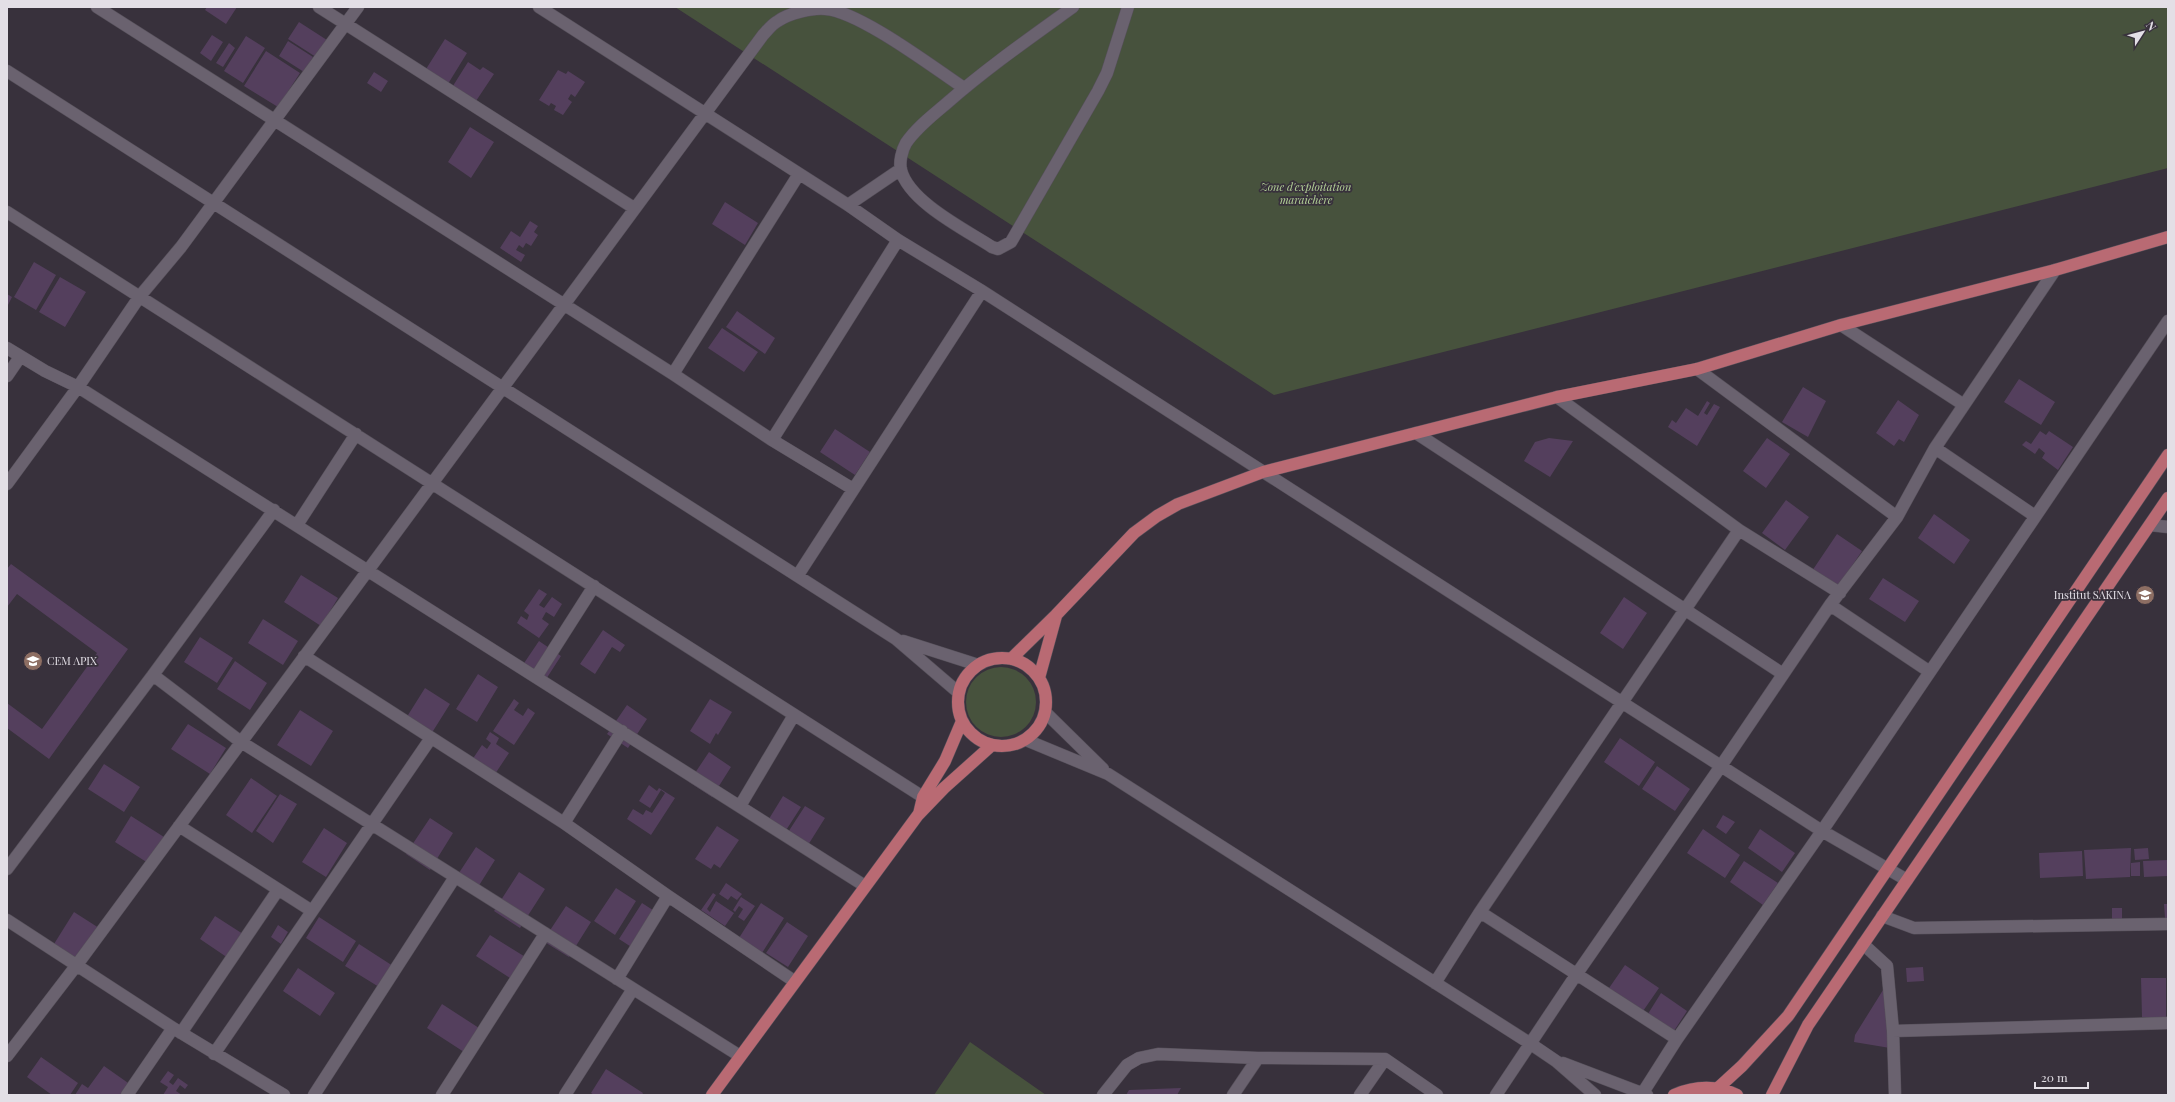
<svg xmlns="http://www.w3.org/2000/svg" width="2175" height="1102" viewBox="0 0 2175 1102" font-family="'Playfair Display',serif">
	<rect width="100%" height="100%" fill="#38313c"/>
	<path fill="#47523d" d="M675 7H2168V168L1274 395Z
		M966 702a35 35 0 1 1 70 0a35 35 0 1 1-70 0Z
		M970 1042 1046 1095H934Z"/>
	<path fill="#543f5d" d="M207 7H237L226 24 205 10Z
		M299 22 330 42 319 59 288 39Z
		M212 35 223 42 211 61 200 53Z
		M246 36 265 48 243 83 224 71Z
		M445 39 467 53 443 92 421 77Z
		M288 41 313 57 304 72 279 56Z
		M229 43 235 48 223 67 216 63Z
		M266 51 300 73 278 107 244 86Z
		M468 62 480 70 483 67 494 74 474 104 451 89Z
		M558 70 566 74 568 71 585 82 575 97 571 94 568 99 572 102 563 115 554 110 556 106 551 103 549 106 539 100Z
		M374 72 388 81 381 92 367 83Z
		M470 127 494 142 471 178 448 162Z
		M725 202 758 223 745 245 712 224Z
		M530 221 538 226 534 232 538 235 531 246 526 243 523 248 519 245 516 250 525 255 521 262 500 248 511 231 520 237Z
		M34 262 56 275 36 310 14 297Z
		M60 277 86 292 65 327 39 312Z
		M7 294 12 297 7 307Z
		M737 311 775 338 765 354 726 327Z
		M722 328 758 352 744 372 708 348Z
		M2019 379 2055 402 2041 425 2004 402Z
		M1803 387 1826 401 1808 437 1782 422Z
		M1898 400 1919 415 1904 442 1899 439 1894 446 1876 433Z
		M1707 401 1710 403 1704 413 1707 415 1714 404 1720 407 1697 446 1668 427 1672 420 1676 423 1686 408 1698 416Z
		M835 429 870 452 855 475 820 452Z
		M2040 431 2046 435 2049 431 2073 447 2058 470 2042 458 2045 453 2039 448 2035 454 2022 445 2026 441 2031 444Z
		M1549 438 1573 441 1550 477 1524 461 1535 442Z
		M1767 438 1790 454 1766 488 1743 471Z
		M1786 500 1809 517 1785 550 1762 533Z
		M1934 514 1970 540 1954 564 1918 538Z
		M1837 534 1862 551 1837 588 1812 571Z
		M11 564 128 649 49 759 7 728V703L42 729 97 653 17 594 7 607V569Z
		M301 575 338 598 321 626 284 602Z
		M1883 578 1919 601 1905 622 1869 599Z
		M539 589 547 594 539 605 544 608 552 597 562 604 554 617 546 612 542 619 549 624 539 638 517 623 521 616 527 620 529 615 524 611Z
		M1624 597 1647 613 1623 649 1600 633Z
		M263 619 298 641 283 665 248 643Z
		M603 630 625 645 620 652 612 647 595 674 580 664Z
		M200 637 233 658 217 683 184 662Z
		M539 641 561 656 541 687 518 672Z
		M235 661 267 683 250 710 217 689Z
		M478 674 498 687 477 722 456 709Z
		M425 688 450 704 428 739 403 723Z
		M514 699 519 703 514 710 523 716 528 708 535 713 514 745 493 731Z
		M710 699 732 712 718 735 716 733 710 744 690 731Z
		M627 705 647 719 628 748 607 734Z
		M300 710 333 731 311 766 277 745Z
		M188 724 226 748 210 774 171 749Z
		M490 732 499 738 496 744 509 753 493 777 470 763 482 745 487 749 491 743 486 739Z
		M1620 738 1655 762 1639 786 1604 762Z
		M709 752 731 767 712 797 689 782Z
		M104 764 140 787 124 812 88 789Z
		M1657 766 1690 789 1675 811 1642 789Z
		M251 778 277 796 252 833 226 815Z
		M649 785 657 791 659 788 675 798 651 835 627 819 633 809 643 815 646 810 652 813 665 793 661 790 650 808 639 801Z
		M280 794 297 804 273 843 256 831Z
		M783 796 801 807 781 838 764 827Z
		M805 806 825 818 803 853 783 840Z
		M1723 815 1735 822 1726 834 1716 827Z
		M131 816 164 837 148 863 115 842Z
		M430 818 453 833 430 870 406 854Z
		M717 826 739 840 720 868 714 864 711 869 695 859Z
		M324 828 347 843 326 877 302 862Z
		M1703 829 1740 855 1725 878 1687 853Z
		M1760 829 1795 853 1782 872 1748 848Z
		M476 847 495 860 473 895 453 882Z
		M2131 848 2130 877 2086 879 2084 850Z
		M2148 848 2149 859 2135 860 2134 849Z
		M2082 851 2083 876 2040 878 2039 853Z
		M2168 860V876L2144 877 2143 861Z
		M1744 861 1778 883 1763 905 1730 882Z
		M2140 862V876H2131V863Z
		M519 872 545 889 520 928 494 911Z
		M726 883 742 894 737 900 731 896 728 900 719 894Z
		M616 888 636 901 615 935 594 921Z
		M713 893 716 895 707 909 710 912 716 901 734 913 725 926 701 910Z
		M741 897 755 906 744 921 738 917 743 909 739 906 735 912 733 910Z
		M642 903 662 916 639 952 619 939Z
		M761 903 784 918 762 953 739 938Z
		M2164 904H2168V918H2165Z
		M566 906 591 922 569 957 543 941Z
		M2112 908H2122V919H2112Z
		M74 912 99 928 79 960 54 944Z
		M215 916 243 934 228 958 200 939Z
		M319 917 356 941 343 962 306 938Z
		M787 922 808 936 788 967 766 953Z
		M278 925 288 932 281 944 271 937Z
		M490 935 527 958 513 980 476 956Z
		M359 944 393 966 379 987 345 966Z
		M1625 965 1659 988 1641 1014 1607 991Z
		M1923 967 1924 981 1907 982 1906 968Z
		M298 968 335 993 320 1016 283 991Z
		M2141 978H2166V1017H2142Z
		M1888 982 1890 1048 1854 1042 1855 1035Z
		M1661 993 1687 1011 1672 1034 1646 1017Z
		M442 1004 479 1028 464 1052 427 1028Z
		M41 1057 78 1083 70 1095H52L27 1077Z
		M104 1066 131 1085 124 1095H75L82 1084 88 1088Z
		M606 1069 643 1093 642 1095H594L591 1093Z
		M168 1071 174 1075 169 1082 173 1085 178 1078 188 1085 185 1089 180 1085 176 1091 182 1095H163L168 1087 160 1082Z
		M1181 1088 1177 1095H1126L1129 1090Z"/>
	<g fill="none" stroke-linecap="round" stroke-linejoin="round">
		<g stroke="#56505a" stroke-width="13">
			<path id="minor" d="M97 7 673 374 772 440 853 489
				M319 7 634 208
				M539 7 848 205 898 240 982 291 1822 831 1907 880
				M1073 7C1030 38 987 68 947 103 933 115 917 127 906 143 902 150 899 162 901 170 909 202 966 230 992 247L998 249 1011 242 1098 91 1107 73 1128 7
				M7 71 896 639 959 693
				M848 205 901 169
				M7 212 923 797
				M1841 325 1964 405
				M7 348 45 371 78 387 865 886
				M1697 369 1897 517
				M673 374 799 174
				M7 376 20 357
				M1557 397 1739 530 1840 593
				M1416 433 1783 674
				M772 440 898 240
				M1935 448 2035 516
				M7 484 78 387 140 296 181 247 358 7
				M297 525 356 434
				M2150 525 2168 527
				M798 575 982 291
				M1830 605 1930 672
				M903 641 978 665
				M304 656 564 823 668 896 794 981
				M153 675 241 742 740 1056
				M536 677 594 586
				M1045 712 1103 769
				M1026 740 1108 774 1531 1044 1556 1061 1595 1095
				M740 806 794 715
				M564 823 622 731
				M179 826 312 911
				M7 869 153 675 274 510
				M1480 912 1677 1039
				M1882 916 1914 928 2168 924
				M7 920 173 1028 284 1095
				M1863 944 1887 966 1893 1031 1895 1095
				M617 979 668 896
				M1435 983 1480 912 1739 530
				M1893 1031 2168 1023
				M181 1033 278 890
				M214 1054 431 738
				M7 1056 76 966 763 35C767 31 772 24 778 21 789 13 812 8 825 9 859 11 934 68 964 88
				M1563 1063 1647 1095
				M1642 1094 1677 1039 1822 831 2168 321
				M127 1095 173 1028
				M314 1095 455 877
				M442 1095 545 934
				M565 1095 633 989
				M1103 1095 1127 1065 1139 1058 1158 1054 1258 1058 1385 1059 1437 1095
				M1233 1095 1258 1058
				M1360 1095 1385 1059
				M1496 1095 1576 975 1721 766 1830 605 1897 517 1935 448 2055 270"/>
		</g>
		<g stroke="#56505a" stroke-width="13">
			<path id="major" d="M958 702a44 44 0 1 1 88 0a44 44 0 1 1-88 0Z
				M1011 659 1056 615 1134 533 1157 516 1178 504 1263 472 1557 397 1697 369 1841 325 2055 270 2168 237
				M1039 678 1056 616
				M919 814 923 797 945 761 962 721
				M1718 1088 1742 1066 1788 1016 2168 455
				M712 1095 918 815 944 788 992 745
				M1674 1095C1695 1086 1716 1085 1737 1095
				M1772 1095 1808 1025 2168 498"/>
		</g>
		<use href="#minor" stroke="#6a626f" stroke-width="12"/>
		<use href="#major" stroke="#b96a73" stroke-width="12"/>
	</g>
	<defs>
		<g id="school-disc" transform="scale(1)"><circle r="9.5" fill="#8d6e63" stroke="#38313c"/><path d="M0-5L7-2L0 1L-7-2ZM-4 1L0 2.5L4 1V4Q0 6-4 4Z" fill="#fff"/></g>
	</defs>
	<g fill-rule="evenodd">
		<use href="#school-disc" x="2145" y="595"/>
		<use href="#school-disc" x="33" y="661"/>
	</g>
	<g text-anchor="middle" stroke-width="3.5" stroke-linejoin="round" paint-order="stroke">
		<g font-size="11" font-style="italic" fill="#b2d096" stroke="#38313c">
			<text x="1306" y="191">Zone d'exploitation<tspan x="1306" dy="13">maraichère</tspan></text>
		</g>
		<g font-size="11" fill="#e3dfe6" stroke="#38313c" text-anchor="end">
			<text x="2131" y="599">Institut SAKINA</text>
			<text x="47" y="665" text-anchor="start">CEM APIX</text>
		</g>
	</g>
	<rect width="2175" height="1102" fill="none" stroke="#e3dfe6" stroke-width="16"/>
	<g transform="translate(2143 32) rotate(54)" stroke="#38313c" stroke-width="3" paint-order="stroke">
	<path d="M0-3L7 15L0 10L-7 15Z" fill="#e3dfe6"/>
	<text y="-6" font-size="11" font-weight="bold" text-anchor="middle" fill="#e3dfe6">N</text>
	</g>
	<path d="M2035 1082v6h53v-6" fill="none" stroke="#e3dfe6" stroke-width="2"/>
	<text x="2041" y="1082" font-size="12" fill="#e3dfe6" stroke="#38313c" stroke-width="3" paint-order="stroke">20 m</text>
</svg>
